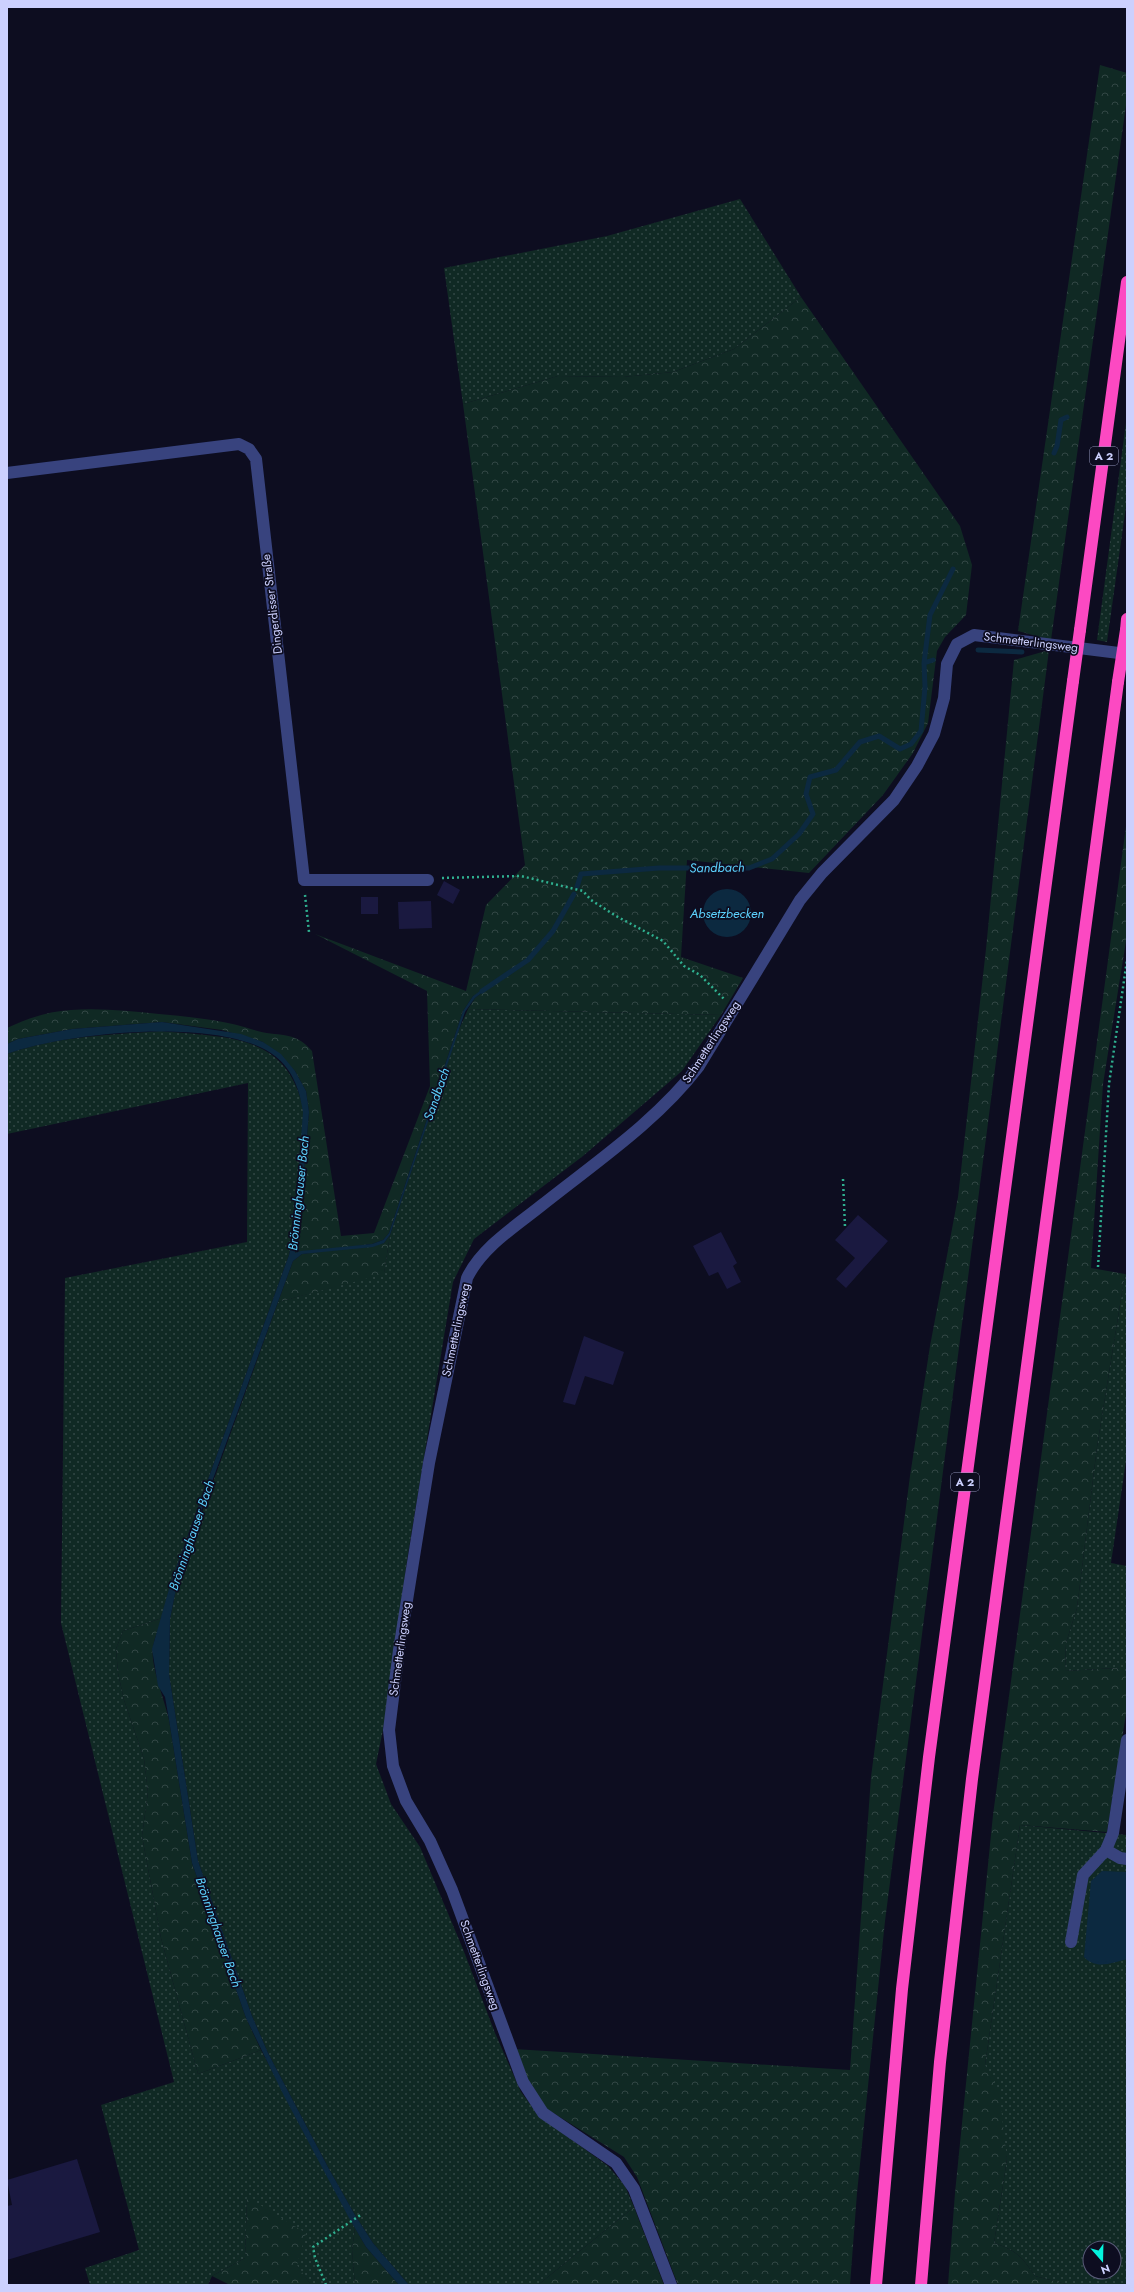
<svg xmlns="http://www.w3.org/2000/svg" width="1134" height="2292" viewBox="0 0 1134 2292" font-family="Jost,sans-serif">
	<defs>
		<pattern id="grass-dots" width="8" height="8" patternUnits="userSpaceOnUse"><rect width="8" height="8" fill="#102924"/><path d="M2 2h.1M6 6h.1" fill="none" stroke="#324745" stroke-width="1.8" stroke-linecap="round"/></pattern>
		<pattern id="forest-crowns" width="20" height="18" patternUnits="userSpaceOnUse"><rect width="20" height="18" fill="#102924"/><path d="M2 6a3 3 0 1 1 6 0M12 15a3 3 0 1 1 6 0" fill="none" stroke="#324745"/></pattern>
	</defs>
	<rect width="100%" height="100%" fill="#0d0d20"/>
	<path fill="url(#grass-dots)" fill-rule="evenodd" d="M740 199 801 297 734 349 673 372 623 377 558 376 463 404 444 268 607 236Z
		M1127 415V499L1107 642 1097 640Z
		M468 1009 721 1015 682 1071 583 1156 474 1239 453 1282 408 1554 385 1720 376 1764 391 1804 420 1847 463 1949 495 2033 521 2092 539 2116 608 2166 625 2186 634 2207 538 2285H409L373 2243 355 2215 329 2169 268 2053 252 2016 198 1861 169 1674 170 1619 178 1579 278 1302 384 1273 390 1235 457 1034Z
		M161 1031C227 1038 288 1032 304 1112L294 1232 289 1255 171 1582 162 1618 123 1631 116 1649 118 1673 124 1700 144 1759 148 1792 142 1836 161 1938 198 2074 261 2050 355 2228 352 2250 355 2285H311L247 2198 245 2258 212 2276 208 2285H90L85 2268 139 2250 101 2105 174 2082 61 1623 65 1278 247 1242 248 1083 7 1134V1054C57 1036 109 1035 161 1031Z
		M1125 1274 1127 1275V1454L1111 1563 1127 1566V1673L1116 1668 1065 1671 1066 1643 1077 1608 1097 1447Z
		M1020 1825 1127 1835V2285H1070L1035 2276C1022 2257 1016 2250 994 2243L1007 2159 985 2065ZM1090 2248H1114V2272H1090Z"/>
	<path fill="url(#forest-crowns)" d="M1100 65 1127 73V98L1051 640 1018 631Z
		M801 297 960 526 972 565 966 615 945 637 937 651 928 723 913 753 883 795 809 873 687 860 681 957 743 978 721 1015 468 1009 475 998 488 988 473 996 463 1011 389 1233 383 1240 372 1244 295 1254 299 1233 309 1112 306 1091 295 1071 263 1042 222 1030 162 1022 72 1029 18 1039 7 1044V1028C26 1019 49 1011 71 1010 100 1008 130 1011 159 1014 191 1017 224 1020 254 1030 278 1038 293 1029 312 1051L341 1236 374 1233 430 1086 427 991 315 934 466 991 486 905 525 865 463 404 558 376 623 377 673 372 734 349Z
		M1049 650 885 1921 857 2193 850 2285H678L637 2177 624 2157 547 2109 530 2087 514 2049 850 2070 871 1777 910 1476 930 1346 958 1197 986 949 1014 660Z
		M1127 819V935L1103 1084 1091 1268 1125 1274 1097 1447 1077 1608 1066 1643 1065 1671 1116 1668 1126 1671 1127 1708 1107 1832 1020 1825 985 2065 999 2091 1007 2159 994 2243C1016 2250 1022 2257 1035 2276L1070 2285H948L955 2193 993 1815Z
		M390 1235 384 1274 278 1302 293 1261 302 1254 384 1243Z
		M162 1618C159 1628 154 1638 153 1648 150 1665 165 1701 169 1720L192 1863 246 2018 261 2050 198 2074 161 1938 142 1836 148 1792 144 1759 124 1700 118 1673 116 1649 123 1631Z
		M247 2197 306 2233 297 2265 311 2285H230L212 2276 245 2258Z
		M634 2207 664 2285H538Z
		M355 2228 366 2247 399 2285H355L352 2250Z"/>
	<path fill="#0c2940" d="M703 913a24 24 0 1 1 48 0a24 24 0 1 1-48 0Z
		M487 986 488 988 475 998 465 1012 390 1235 384 1243 373 1247 302 1254 293 1261 202 1509 178 1579 170 1619 169 1674 198 1861 252 2016 268 2053 329 2169 355 2215 373 2243 409 2285H399L366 2247 349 2218 284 2096 246 2018 192 1863 169 1720 165 1697 158 1686 152 1649 171 1582 289 1255 294 1232 303 1112C300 1091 293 1070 275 1056 224 1016 66 1032 7 1054V1044L18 1039 72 1029 162 1022 241 1034 263 1042 281 1054 295 1071 306 1091 309 1112 299 1233 295 1253 301 1251 372 1244 383 1240 389 1233 463 1011 473 996Z
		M1102 1871 1127 1872V1959C1112 1963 1096 1970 1084 1957L1091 1881Z"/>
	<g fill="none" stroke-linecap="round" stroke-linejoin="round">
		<path stroke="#0c2940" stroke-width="5" d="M1054 453 1057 446 1061 420 1067 417
			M978 650 1022 652
			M924 663 933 660
			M577 887 581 874 659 868H749L772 859 799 834 813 814 806 794 810 777 836 770 860 742 879 736 900 749 911 744 921 731 925 687 924 663 930 615 953 569
			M482 991 528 960 553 931 574 894"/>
	</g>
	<path fill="#1a1940" d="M444 881 460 890 453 904 437 895Z
		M361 897H378V914H361Z
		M431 901 432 928 399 929 398 902Z
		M858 1215 888 1241 846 1288 836 1279 855 1258 835 1240Z
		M721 1232 737 1263 733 1266 741 1282 727 1289 718 1272 709 1276 693 1246Z
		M584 1336 624 1352 613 1385 585 1376 575 1405 563 1402Z
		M77 2159 100 2232 7 2260V2206L12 2205 7 2180Z"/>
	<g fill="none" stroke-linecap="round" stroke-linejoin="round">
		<path stroke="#2faf8f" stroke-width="2.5" stroke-dasharray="2 3" stroke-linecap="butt" d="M442 878 521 876 583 891 591 900 616 916 663 941 684 966 700 975 724 999
			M305 895 309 932
			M843 1179 845 1227
			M1098 1267 1109 1084 1127 960
			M326 2285 315 2258 313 2247 362 2214"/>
		<path stroke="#38437e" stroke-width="12" d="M7 473 239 444 249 449 256 459 304 880H428
			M1106 1850 1120 1858 1127 1859
			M1071 1942 1083 1875 1106 1850 1113 1833 1127 1740
			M671 2285 634 2189 616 2163 543 2113 523 2082 452 1890 430 1841 406 1801 393 1766 389 1730 399 1650 429 1463 467 1278C482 1247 516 1226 542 1205 596 1162 657 1121 699 1066L800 900 822 873 894 800 917 766 934 734 944 698 947 664 957 644 974 635 1127 654"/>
		<path stroke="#fc49c2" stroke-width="12" d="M1080 630 1127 282
			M1126 630 1127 619
			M876 2285 902 1989 929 1757 1073 681
			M921 2285 940 2062 972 1779 1118 682"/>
		<path stroke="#fc49c2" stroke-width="12" d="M1073 681 1080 630
			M1118 682 1126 630"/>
	</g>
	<g text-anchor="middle" stroke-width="3.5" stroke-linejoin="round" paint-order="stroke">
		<g fill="#0d0d20" stroke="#9396bb" stroke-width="1">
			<rect x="1090" y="447" width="28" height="18" rx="3"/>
			<rect x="951" y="1473" width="28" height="18" rx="3"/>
		</g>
		<g font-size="11" font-weight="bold" fill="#ccd0fe">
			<text x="1104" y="460">A 2</text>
			<text x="965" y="1486">A 2</text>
		</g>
		<g font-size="12" fill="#ccd0fe" stroke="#0d0d20">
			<text transform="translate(272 604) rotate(-97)" y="4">Dingerdisser Straße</text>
			<text transform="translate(1031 642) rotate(7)" y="4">Schmetterlingsweg</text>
			<text transform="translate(711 1042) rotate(-57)" y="4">Schmetterlingsweg</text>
			<text transform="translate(456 1330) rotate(-78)" y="4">Schmetterlingsweg</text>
			<text transform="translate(400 1649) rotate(-82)" y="4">Schmetterlingsweg</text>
			<text transform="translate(480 1965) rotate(70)" y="4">Schmetterlingsweg</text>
		</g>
		<g font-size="13" font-style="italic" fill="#5cd1fd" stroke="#0d0d20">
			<text transform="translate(717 867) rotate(-1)" y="5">Sandbach</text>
			<text x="727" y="918">Absetzbecken</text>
			<text transform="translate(436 1094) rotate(-71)" y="5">Sandbach</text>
			<text transform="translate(298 1193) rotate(-84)" y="5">Brönninghauser Bach</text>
			<text transform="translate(191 1535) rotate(-71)" y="5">Brönninghauser Bach</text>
			<text transform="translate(219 1932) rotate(71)" y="5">Brönninghauser Bach</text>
		</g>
	</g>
	<rect width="1134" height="2292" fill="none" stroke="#ccd0fe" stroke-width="16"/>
	<g transform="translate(1102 2260) rotate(160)"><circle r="19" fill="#0d0d20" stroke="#595b79"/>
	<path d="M0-3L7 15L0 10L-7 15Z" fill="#04f3dd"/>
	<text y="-6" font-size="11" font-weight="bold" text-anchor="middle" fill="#ccd0fe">N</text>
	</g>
</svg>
